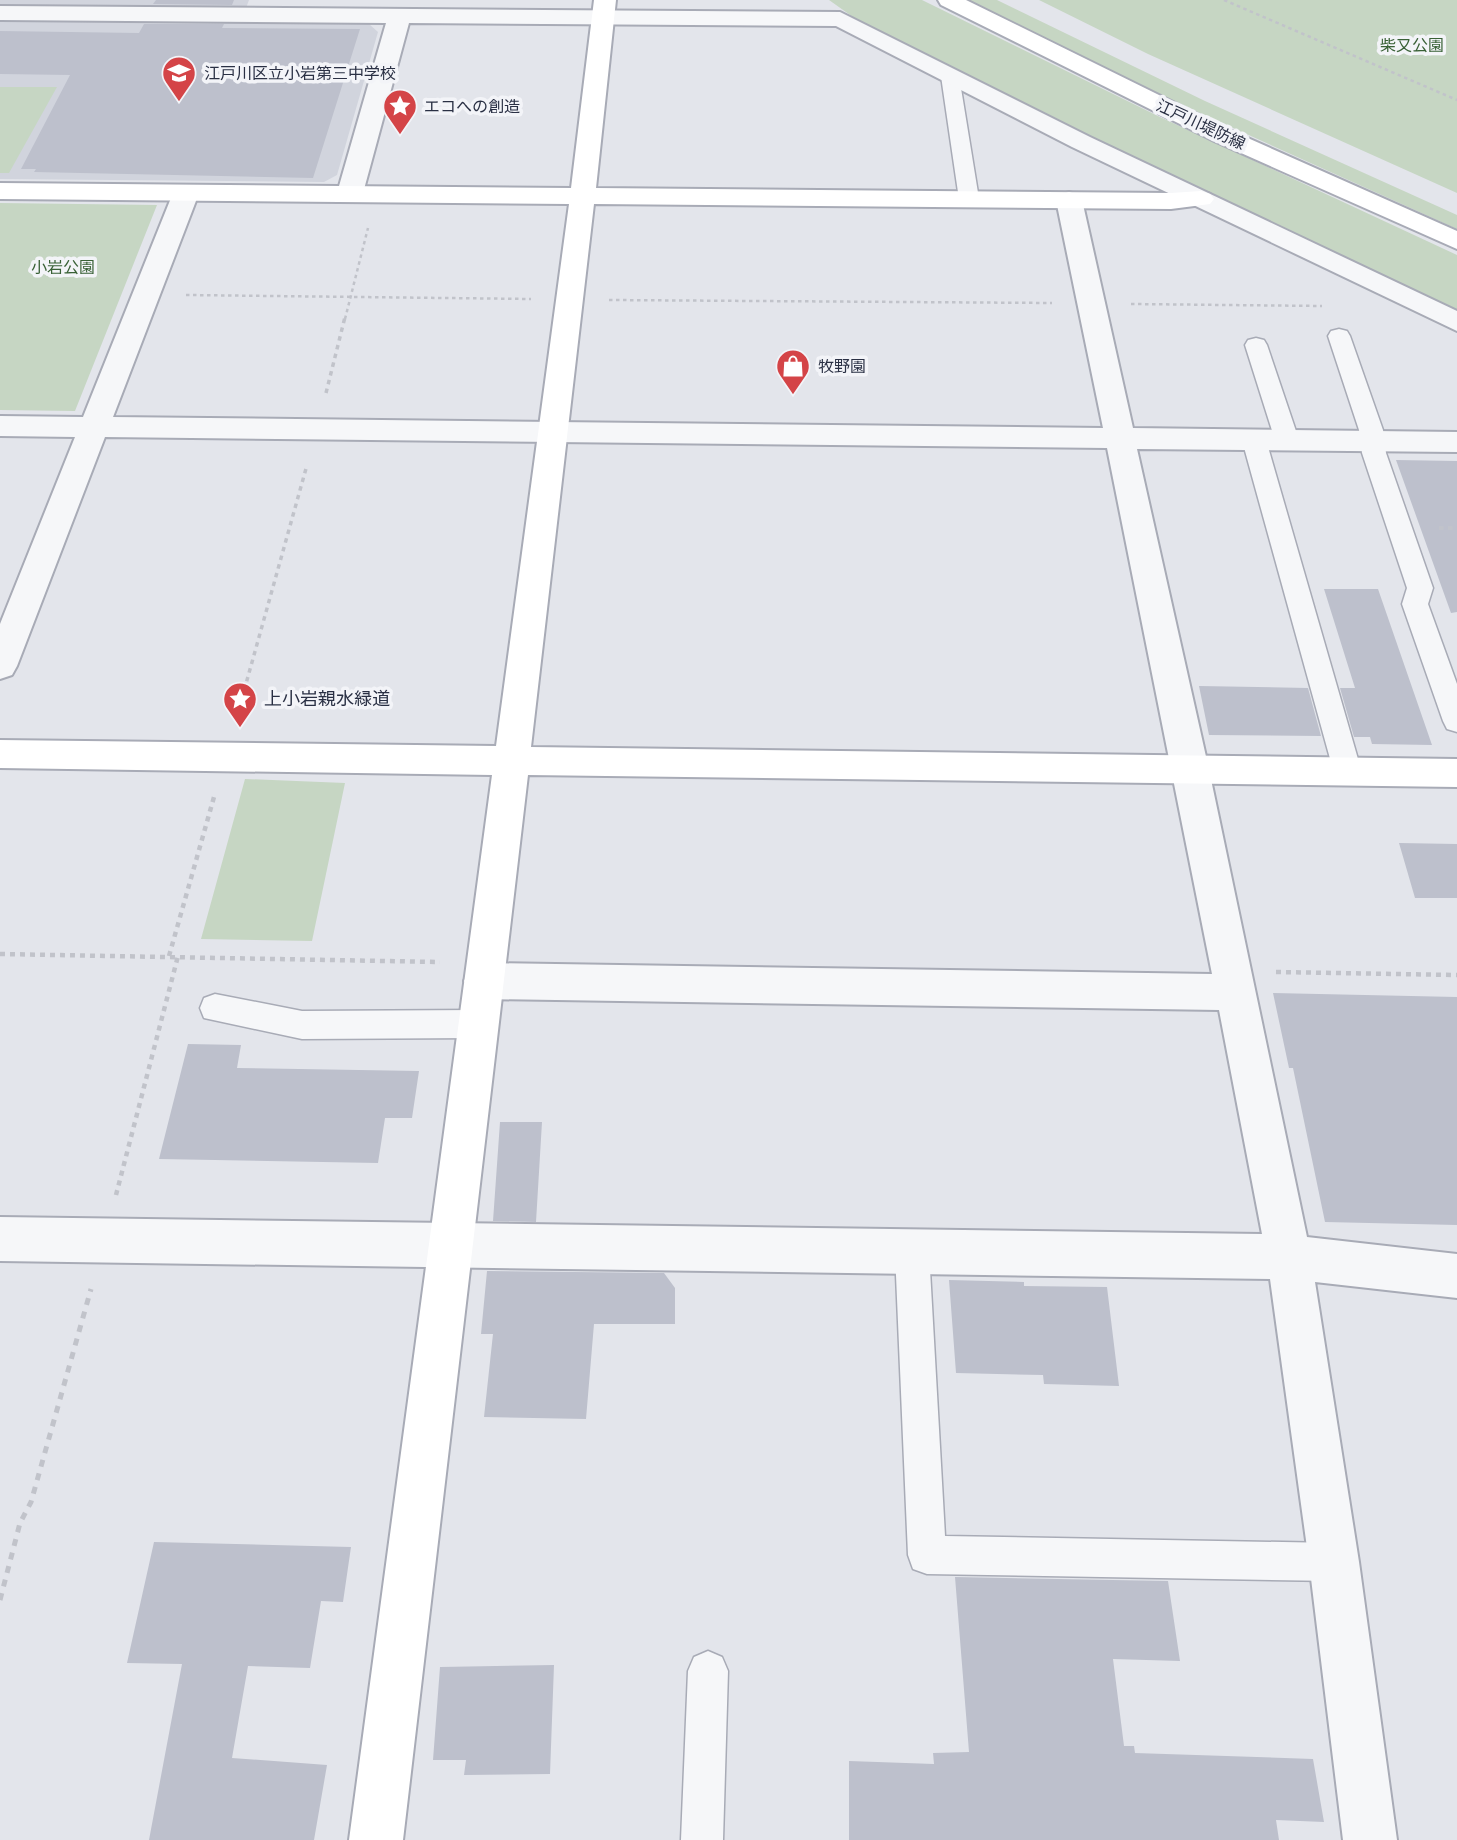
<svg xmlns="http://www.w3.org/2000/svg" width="1457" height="1840" viewBox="0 0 1457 1840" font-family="'Archivo Narrow','Noto Sans JP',sans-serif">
	<rect width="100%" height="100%" fill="#e3e5eb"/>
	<path fill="#d1d4dd" d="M0 0H249L246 8 0 6Z
		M0 21 369 24 378 32 337 175 324 182 0 179Z"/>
	<path fill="#c6d6c3" d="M829 0H922L1160 117 1457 255V313L1292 233 1215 200 860 22Z
		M968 0H997L1205 101 1457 215V229L1122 78Z
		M1039 0H1457V193L1148 54Z
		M0 87H57L9 173H0Z
		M0 203 157 205 75 411 0 410Z
		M245 779 345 783 312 941 201 939Z"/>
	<path fill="#bdc0cc" d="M156 0H234L232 5 153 4Z
		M144 24H224L222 28 360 29 313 178 34 172 36 169H21L70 75 0 74V31L139 33Z
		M1396 460 1457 461V612L1451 613Z
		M1324 589H1378L1432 745 1372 744 1370 737H1354L1340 688H1355Z
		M1199 686 1308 688 1321 736 1209 735Z
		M1399 843 1457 844V898H1415Z
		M1273 993 1457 997V1225L1325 1222 1293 1068H1289Z
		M188 1044 241 1045 237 1068 419 1071 412 1118H385L378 1163 159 1159Z
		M500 1122H542L536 1222 493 1221Z
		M487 1271 664 1273 675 1288V1324H594L586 1419 484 1417 493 1334H481Z
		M949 1280 1024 1282V1286L1107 1287 1119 1386 1044 1384 1043 1375 956 1373Z
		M154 1542 351 1547 343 1602 321 1601 310 1668 248 1666 232 1758 327 1765 314 1840H149L182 1664 127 1663Z
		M955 1577 1168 1581 1180 1661 1113 1659 1124 1746H1134L1135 1753 1313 1759 1324 1822 1276 1820 1279 1840H849V1761L934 1764 933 1753 969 1752Z
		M554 1665 550 1774 464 1775 466 1760H433L440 1667Z"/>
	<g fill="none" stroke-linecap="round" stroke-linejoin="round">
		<g stroke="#a8abb6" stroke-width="3">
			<path id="lane" d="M950 71 959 76 979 199 976 203H962L959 199 941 76Z
				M1339 329 1347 331 1350 336 1383 430 1386 453 1433 588 1428 604 1457 684V732L1447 729 1443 721 1402 604 1407 588 1362 453 1359 430 1328 336 1331 331Z
				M1256 338 1264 340 1267 345 1299 440 1295 446 1287 448 1279 446 1275 440 1245 345 1248 340Z
				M1254 432 1262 434 1266 440 1362 773 1358 781 1348 784 1338 781 1334 773 1242 440 1246 434Z
				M215 994 302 1011 479 1010 490 1014 495 1024 490 1034 479 1038 302 1039 204 1018 200 1008 204 998Z
				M912 1235 924 1240 929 1252 945 1536 1334 1543 1348 1548 1353 1562 1348 1576 1334 1581 927 1574 913 1569 908 1555 895 1252 900 1240Z
				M708 1651 722 1657 728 1671 723 1840H681L688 1671 694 1657Z"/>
		</g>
		<g stroke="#a8abb6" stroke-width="4">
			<path id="street" d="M0 6 840 12 1090 137 1457 311V331L1072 147 836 26 409 23 363 193 359 198 350 201 341 198 337 193 386 23 0 20Z
				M186 185 195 188 199 193 113 417 1103 428 1056 200 1060 195 1069 192 1078 195 1082 200 1133 428 1457 432V452L1137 449 1209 770 1307 1237 1457 1254V1298L1315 1282 1359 1562 1397 1840H1343L1309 1562 1270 1279 0 1261V1217L1262 1234 1219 1010 484 999 470 993 464 981 470 969 484 963 1212 974 1107 448 105 437 17 666 12 675 0 679V624L75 437 0 436V416L83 417 173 193 177 188Z"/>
		</g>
		<g stroke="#a8abb6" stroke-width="4">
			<path id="secondary" d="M594 0H616L596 188 1171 193 1201 191 1210 194 1214 199 1210 204 1171 209 594 204 531 747 1457 759V787L528 775 403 1840H349L492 775 0 768V740L496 746 569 204 0 199V183L571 188Z
				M938 0H966L1232 131 1457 231V249L1214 141 941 5Z"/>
		</g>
		<path stroke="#c1c3ca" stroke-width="2.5" stroke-dasharray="3.5 3.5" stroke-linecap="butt" d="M1224 0 1457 100
			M186 295 531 299
			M609 300 1052 303
			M1131 304 1322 306
			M345 319 368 228"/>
		<path stroke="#c1c3ca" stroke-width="3.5" stroke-dasharray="4.5 4.5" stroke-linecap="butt" d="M326 393 345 317
			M1439 528H1457
			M237 716 307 465"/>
		<path stroke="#c1c3ca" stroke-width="4.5" stroke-dasharray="5 5" stroke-linecap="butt" d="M0 954 440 962
			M169 956 214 797
			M1276 972 1457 975
			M116 1195 178 956"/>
		<path stroke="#c1c3ca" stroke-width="5" stroke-dasharray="7 7" stroke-linecap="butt" d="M0 1600 20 1523 31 1502 91 1289"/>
		<use href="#lane" fill="#f6f7f9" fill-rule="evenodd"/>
		<use href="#street" fill="#f6f7f9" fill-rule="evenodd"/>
		<use href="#secondary" fill="#fff" fill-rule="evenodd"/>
	</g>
	<defs>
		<g id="school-pin" transform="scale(1.75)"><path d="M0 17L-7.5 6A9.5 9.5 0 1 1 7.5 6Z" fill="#d44447" stroke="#f3f4f8"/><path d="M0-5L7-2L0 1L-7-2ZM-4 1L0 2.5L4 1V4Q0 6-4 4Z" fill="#fff"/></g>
		<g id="sight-pin" transform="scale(1.75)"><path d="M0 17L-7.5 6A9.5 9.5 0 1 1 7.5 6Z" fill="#d44447" stroke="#f3f4f8"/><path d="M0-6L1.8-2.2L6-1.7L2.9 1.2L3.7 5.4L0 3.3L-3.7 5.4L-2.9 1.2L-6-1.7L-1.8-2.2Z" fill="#fff"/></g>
		<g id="shop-pin" transform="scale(1.75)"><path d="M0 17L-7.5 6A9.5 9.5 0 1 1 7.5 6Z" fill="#d44447" stroke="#f3f4f8"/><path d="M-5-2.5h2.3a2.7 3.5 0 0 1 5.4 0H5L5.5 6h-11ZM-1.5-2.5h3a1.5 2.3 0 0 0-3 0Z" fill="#fff"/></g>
	</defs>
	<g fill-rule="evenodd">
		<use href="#school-pin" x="179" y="73"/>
		<use href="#sight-pin" x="400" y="106"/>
		<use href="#shop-pin" x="793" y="366"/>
		<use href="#sight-pin" x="240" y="699"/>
	</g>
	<g text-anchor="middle" stroke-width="7" stroke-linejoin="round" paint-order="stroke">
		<g font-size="16" fill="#396136" stroke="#f3f4f8">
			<text x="1412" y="51">柴又公園</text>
			<text x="63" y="273">小岩公園</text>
		</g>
		<g font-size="16" fill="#2a3044" stroke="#f3f4f8" text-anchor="start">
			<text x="204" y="79">江戸川区立小岩第三中学校</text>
			<text x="424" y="112">エコへの創造</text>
			<text x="818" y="372">牧野園</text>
		</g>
		<g font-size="16" fill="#2a3044" stroke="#f3f4f8">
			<text transform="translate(1201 124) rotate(25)" y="6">江戸川堤防線</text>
		</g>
		<g font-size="18" fill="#2a3044" stroke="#f3f4f8" text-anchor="start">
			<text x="264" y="705">上小岩親水緑道</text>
		</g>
	</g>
</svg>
